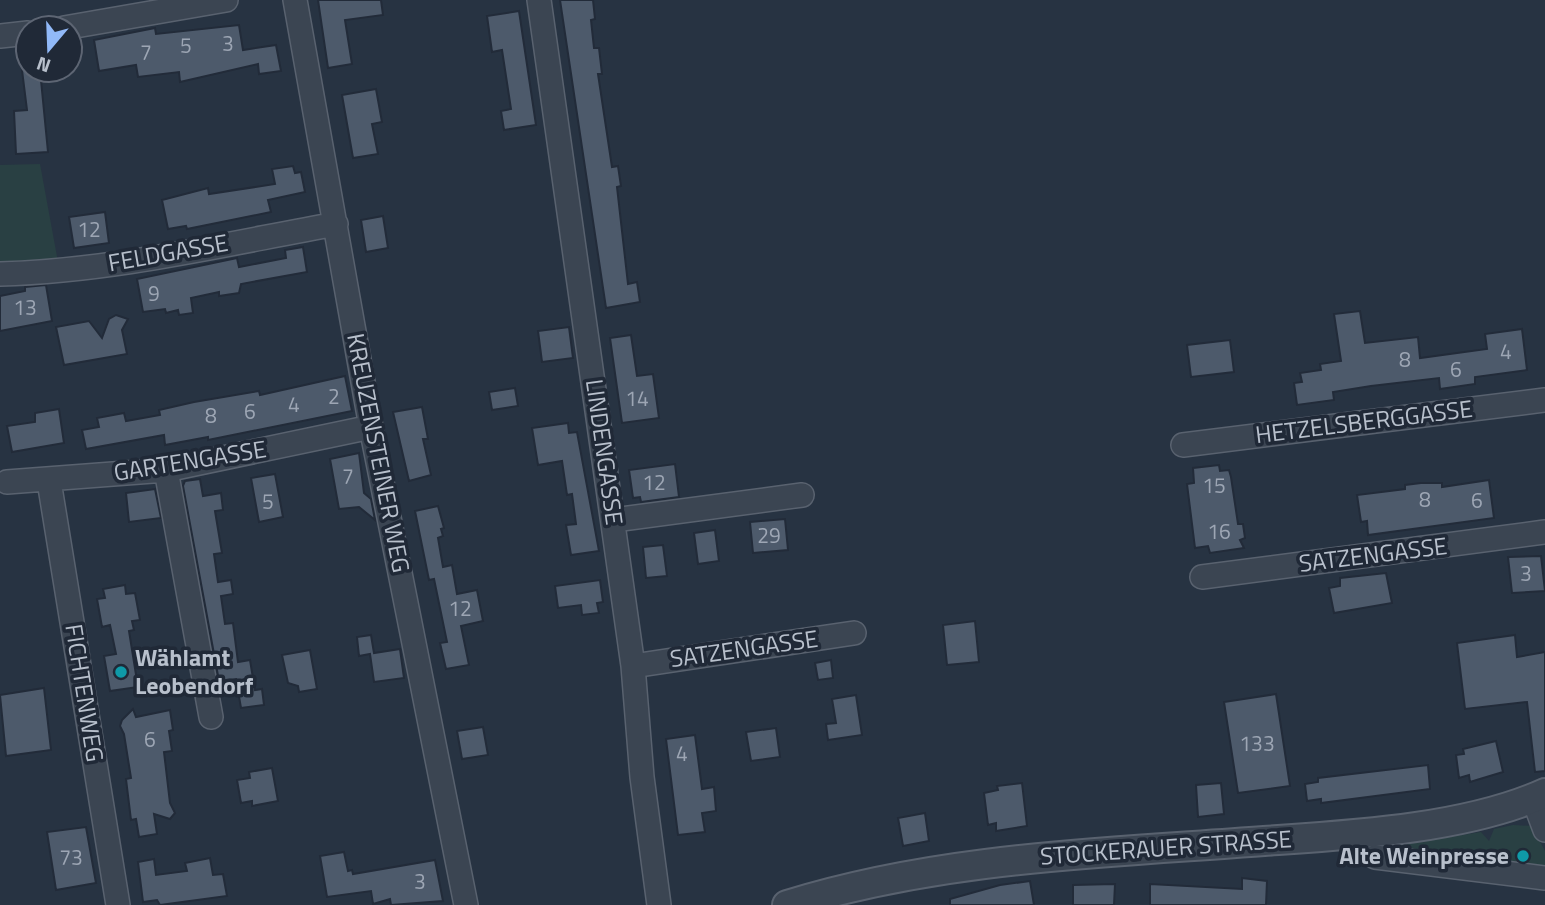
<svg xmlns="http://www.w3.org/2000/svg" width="1545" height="905" viewBox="0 0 1545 905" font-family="'Titillium Web',sans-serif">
	<rect width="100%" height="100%" fill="#273342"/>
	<path fill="#294043" d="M40 164 58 262 0 268V165Z
		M1513 825 1532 826 1545 851V868L1383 848 1481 832 1489 841 1494 829Z"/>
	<path fill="#4d5a6b" stroke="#222b39" stroke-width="2" d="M318 0H381L383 15 345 20 352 64 328 68Z
		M560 0H593L595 19 591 20 594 48H599L602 74H598L612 167 618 166 621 186 617 187 628 284 637 282 640 302 606 308Z
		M519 11 536 125 504 130 501 111 511 109 502 50 492 52 487 16Z
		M239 25 243 50 276 45 281 71 259 74 258 64 180 82 179 72 138 77 136 65 99 71 94 40 155 28 156 34Z
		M22 70H40L48 152 16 154 14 111 27 110Z
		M376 89 382 122 372 124 378 154 353 158 342 95Z
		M293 166 295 173 301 172 305 192 268 200 271 212 187 229 186 226 168 229 162 200 208 188 209 194 275 184 272 169Z
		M105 212 109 243 74 248 69 217Z
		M383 216 388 248 366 252 361 220Z
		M303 247 307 272 241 284 239 293 219 296V292L191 298 193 313 179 315 178 310 166 313 165 309 143 312 137 279 237 258 239 267 286 258 285 250Z
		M46 285 52 321 0 331V296L25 291V287Z
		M1360 311 1365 343 1418 337 1420 358 1487 349 1485 334 1522 329 1527 370 1475 377V384L1440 389 1439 378 1371 386 1333 392 1334 400 1297 405 1294 383 1302 382 1300 373 1321 370 1320 364 1341 361 1334 314Z
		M116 315 128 319 122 330 127 354 64 365 56 327 89 321 102 338 109 319Z
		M569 327 573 358 542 362 538 331Z
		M631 335 637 376 653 374 659 418 622 423 610 338Z
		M1230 340 1234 372 1191 377 1187 345Z
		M345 376 352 411 208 440V437L165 445 164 435 86 449 82 430 99 427 97 418 124 413 126 421 160 415 159 410 194 402 259 391 260 395Z
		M515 388 518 406 492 410 489 392Z
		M422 407 428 439H423L431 475 409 481 393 412Z
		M59 409 64 443 12 452 7 426 35 422V413Z
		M568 423 569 433 577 432 599 551 571 555 566 525 576 524 572 494 567 495 562 461 538 465 532 428Z
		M359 453 364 493 371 499 375 520 359 507 339 509 330 459Z
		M675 464 679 497 641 502 640 497 633 498 629 470Z
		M1219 465 1220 471 1229 470 1231 477 1238 524H1243L1245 538 1240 540 1244 548 1210 553 1208 546 1195 548 1187 484 1194 483 1193 468Z
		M275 474 283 517 259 522 251 478Z
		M200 479 203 496 221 493 223 510 215 511 222 553 214 554 218 582 231 580 233 594 221 596 225 624 233 623 238 662 250 660 255 690 262 689 264 705 241 708 236 679 219 681 183 486 185 481Z
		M1489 480 1494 518 1368 535 1367 521 1361 522 1357 495 1405 489V485L1421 483H1442V487Z
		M155 489 161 518 129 522 126 493Z
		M438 506 444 528 441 529 443 536 438 538 443 567 452 565 457 594 477 590 483 621 461 626 469 665 446 669 440 643 447 642 434 579 429 580 415 511Z
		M785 519 788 550 753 553 750 522Z
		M715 530 719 561 698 564 694 533Z
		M663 545 667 576 646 578 643 547Z
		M1541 556 1545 591 1512 593 1508 557Z
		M1386 573 1392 603 1334 613 1329 588 1340 586V578Z
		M600 580 603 602 597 603 599 613 582 615 581 605 558 608 555 586Z
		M125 585 126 594 135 593 140 620 132 621 134 630 129 631 138 687 110 691 104 656 116 654 110 625 102 627 97 599 105 598 103 589Z
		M975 621 979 662 947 665 943 625Z
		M371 635 374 653 400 649 404 678 374 682 370 654 359 656 357 637Z
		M1515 635 1517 657 1545 652V771L1535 772 1527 702 1465 709 1457 643Z
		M310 650 317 689 299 692 298 686 288 683 282 655Z
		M831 660 833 678 818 680 815 663Z
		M44 688 51 750 6 756 0 695Z
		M1276 694 1290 786 1238 793 1224 702Z
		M856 695 862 735 828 740 826 724 836 723 832 699Z
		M133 709 136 717 170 710 173 730 169 731 172 751 164 752 170 803 175 813 170 819 154 814 157 834 139 837 136 819 131 820 126 779 131 778 124 734 120 726 122 720Z
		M483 727 488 755 462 759 457 731Z
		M776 728 780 757 751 761 746 732Z
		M695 735 702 789 714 787 716 811 702 813 705 832 678 835 666 739Z
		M1496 741 1503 772 1470 782 1469 775 1459 778 1456 755 1464 754 1463 749Z
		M1428 765 1430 789 1321 803V799L1307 801 1305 784 1318 782V778Z
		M272 768 278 801 252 806V801L241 803 237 780 250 778 249 772Z
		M1022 783 1027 826 996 831V823L988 825 984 793 998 790 997 786Z
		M1221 783 1224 814 1198 817 1196 785Z
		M925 813 929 841 903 846 898 818Z
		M86 827 96 883 56 890 47 832Z
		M344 852 348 871 352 870 353 874 435 860 443 901 391 905 390 899 373 904 371 891 327 897 320 856Z
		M210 858 213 875 223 874 227 896 160 905 157 900 143 902 138 862 154 859 156 875 187 871 185 863Z
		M1242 878 1267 881 1266 905H1150V884L1242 889Z
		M1030 881 1034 905H950V899L1000 885Z
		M1115 884 1114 905H1073V885Z"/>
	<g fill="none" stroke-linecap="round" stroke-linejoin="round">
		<g stroke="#59626f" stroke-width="26">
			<path id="minor" d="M295 0 371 427 466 905
				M539 0 633 666 642 777 659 905
				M64 28 226 0
				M0 36 28 33
				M0 274C113 271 225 244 336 224
				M1183 445 1545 400
				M166 470 211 717
				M49 481 118 905
				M7 482 166 470 371 427
				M614 520 802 495
				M1202 577 1545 532
				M633 666 854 633
				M1533 798 1545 830
				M1375 857 1545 878"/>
		</g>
		<g stroke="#59626f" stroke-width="32">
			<path id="tertiary" d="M787 905C941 857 1104 853 1264 841 1351 835 1465 829 1545 793"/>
		</g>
		<use href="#minor" stroke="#3b4552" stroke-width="23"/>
		<use href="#tertiary" stroke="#3b4552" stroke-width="28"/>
	</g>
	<g fill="#0f9aa8" stroke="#202937" stroke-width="2.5">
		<circle cx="121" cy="672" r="7"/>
		<circle cx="1523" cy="856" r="7"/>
	</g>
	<g text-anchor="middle" stroke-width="7" stroke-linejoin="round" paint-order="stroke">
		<g font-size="21" fill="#9da6b4">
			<text x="228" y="51">3</text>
			<text x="186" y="53">5</text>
			<text x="146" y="60">7</text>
			<text x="89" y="237">12</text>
			<text x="154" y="301">9</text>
			<text x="25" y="315">13</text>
			<text x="1506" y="359">4</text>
			<text x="1405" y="367">8</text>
			<text x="1456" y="377">6</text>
			<text x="334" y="404">2</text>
			<text x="637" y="406">14</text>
			<text x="294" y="412">4</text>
			<text x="250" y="419">6</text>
			<text x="211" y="423">8</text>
			<text x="348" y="484">7</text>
			<text x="654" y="490">12</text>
			<text x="1214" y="493">15</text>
			<text x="1425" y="507">8</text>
			<text x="1477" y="508">6</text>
			<text x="268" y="509">5</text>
			<text x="1219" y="539">16</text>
			<text x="769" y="543">29</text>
			<text x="1526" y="581">3</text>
			<text x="460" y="616">12</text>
			<text x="150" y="747">6</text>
			<text x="1257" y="751">133</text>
			<text x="682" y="761">4</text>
			<text x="71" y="865">73</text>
			<text x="420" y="889">3</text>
		</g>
		<g font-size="24" fill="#b8c0cc" stroke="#202937">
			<text transform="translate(168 253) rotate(-10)" y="8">FELDGASSE</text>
			<text transform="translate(1364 422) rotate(-7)" y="8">HETZELSBERGGASSE</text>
			<text transform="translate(604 452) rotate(82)" y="8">LINDENGASSE</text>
			<text transform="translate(378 453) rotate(79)" y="8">KREUZENSTEINER WEG</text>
			<text transform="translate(190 461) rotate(-9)" y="8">GARTENGASSE</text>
			<text transform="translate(1373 555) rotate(-7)" y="8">SATZENGASSE</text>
			<text transform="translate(744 649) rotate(-8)" y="8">SATZENGASSE</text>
			<text transform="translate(84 693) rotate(81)" y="8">FICHTENWEG</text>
			<text transform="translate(1166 848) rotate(-4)" y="8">STOCKERAUER STRASSE</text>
		</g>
		<g font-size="24" font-weight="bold" fill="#b8c0cc" stroke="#202937" text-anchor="start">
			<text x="135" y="666">Wählamt<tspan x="135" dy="28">Leobendorf</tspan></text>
			<text x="1509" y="864" text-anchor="end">Alte Weinpresse</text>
		</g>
	</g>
	<g transform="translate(49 49) rotate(199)"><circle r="33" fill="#202937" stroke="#5d6573" stroke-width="2"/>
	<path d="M0-5L12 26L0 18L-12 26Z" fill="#91b9f8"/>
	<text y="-10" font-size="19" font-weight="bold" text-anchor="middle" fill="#b8c0cc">N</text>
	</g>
</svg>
